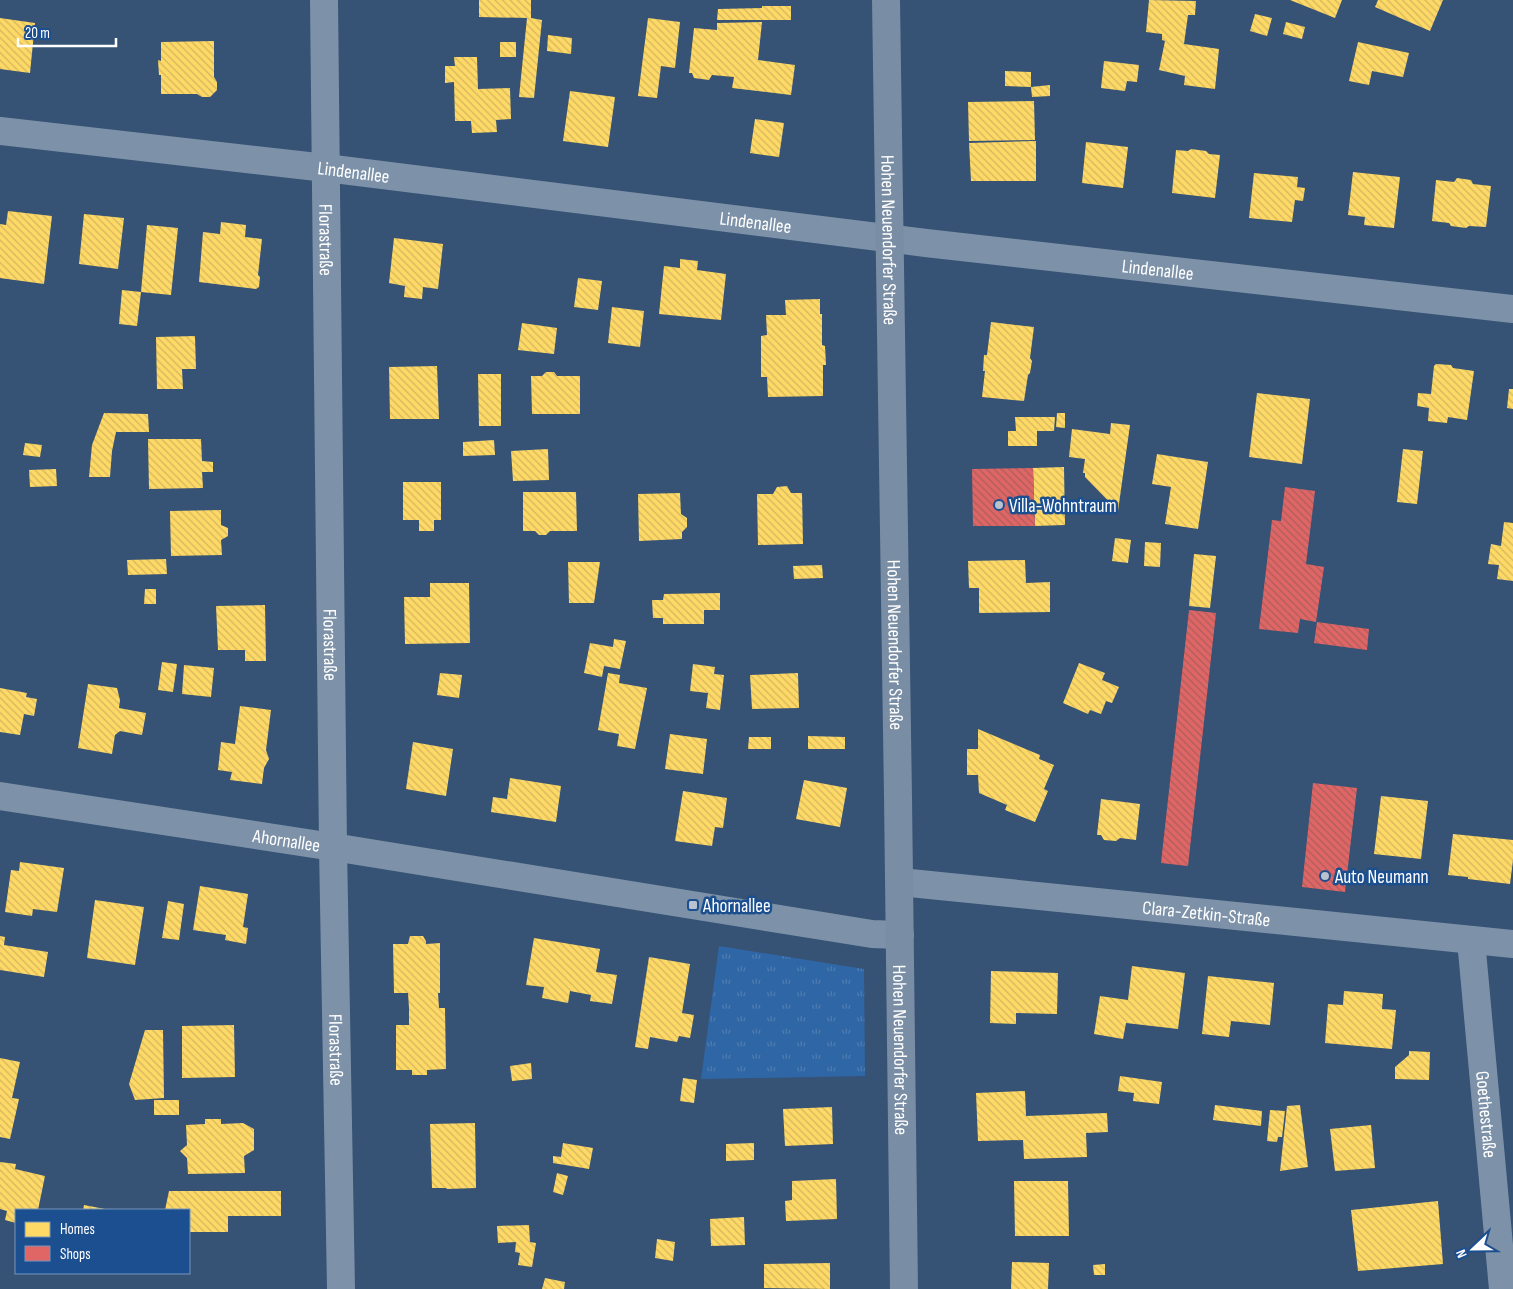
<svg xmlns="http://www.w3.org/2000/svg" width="1513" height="1289" viewBox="0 0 1513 1289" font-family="'Sofia Sans Condensed',sans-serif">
	<defs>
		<pattern id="park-tufts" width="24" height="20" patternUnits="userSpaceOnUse" patternTransform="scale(1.25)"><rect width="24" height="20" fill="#2f66a5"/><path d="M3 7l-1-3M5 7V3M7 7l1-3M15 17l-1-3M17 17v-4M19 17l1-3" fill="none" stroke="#4e7db2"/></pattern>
		<pattern id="homes-back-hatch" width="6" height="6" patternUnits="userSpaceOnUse" patternTransform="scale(1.25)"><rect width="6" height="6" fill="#ffd966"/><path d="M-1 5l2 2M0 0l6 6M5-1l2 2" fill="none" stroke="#d2b660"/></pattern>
		<pattern id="shops-back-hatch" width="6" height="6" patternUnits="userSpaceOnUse" patternTransform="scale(1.25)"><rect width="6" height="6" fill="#e06666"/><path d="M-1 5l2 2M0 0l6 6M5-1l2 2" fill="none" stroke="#ac5d5d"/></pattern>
	</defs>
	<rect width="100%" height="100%" fill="#365274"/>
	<path fill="url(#park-tufts)" d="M719 946 864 969 865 1076 701 1079Z"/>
	<path fill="url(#homes-back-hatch)" d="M479 0H531V18L542 20 534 98 519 97 527 18 479 17Z
		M1149 0 1196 1 1195 15H1188L1184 44 1219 49 1215 89 1184 85 1185 76 1159 70 1165 41 1162 40V34L1146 32Z
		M1290 0H1342L1335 18Z
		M1378 0H1443L1430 31 1375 7Z
		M762 6H791V20H717L718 9 762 8Z
		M1255 14 1272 18 1267 36 1250 31Z
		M0 18 35 23 30 73 0 69Z
		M648 18 680 22 675 68 661 66 657 98 638 96Z
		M762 22 758 60 795 65 791 95 732 88 734 77 712 75 709 80 694 78 692 73H689L694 28 717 30V23Z
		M1286 22 1305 27 1302 39 1283 34Z
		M548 35 572 38 571 54 547 51Z
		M214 41V77L217 82V90L210 97H202L197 94H161V75H159L158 60 161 61V42Z
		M500 42H516V57H500Z
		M1358 42 1409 53 1403 77 1372 71 1369 85 1349 81Z
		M454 57H477L478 89 510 88 511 119 496 120 497 132 472 133 471 121H455L454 82 445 83V66H455Z
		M1104 61 1139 65 1137 82 1127 81 1125 91 1101 88Z
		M1005 71 1031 72V87L1005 86Z
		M1050 85V96L1032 97 1031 87Z
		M570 91 615 97 608 147 563 141Z
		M1034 101 1035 140 969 141 968 102Z
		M755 119 784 123 779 157 750 153Z
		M1034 141H1036V181H971L969 143Z
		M1086 142 1128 147 1123 188 1082 183Z
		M1191 149 1206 151 1209 154 1220 155 1215 198 1172 193 1176 150 1188 151Z
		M1353 172 1400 177 1394 228 1364 225 1365 217 1348 215Z
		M1254 173 1298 177 1297 187 1305 188 1303 201 1295 200 1292 222 1249 218Z
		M1457 178 1471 180 1473 184 1491 186 1486 227 1469 226 1466 228 1451 226 1449 223 1432 221 1436 180 1454 182Z
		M8 211 52 216 44 284 0 278V224L6 225Z
		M84 214 124 218 118 269 79 264Z
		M221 222 246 225 245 237 262 239 258 275 260 277 259 287 256 289 199 282 203 232 220 234Z
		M147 225 178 228 171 295 141 292 137 326 119 324 122 290 141 292Z
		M394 238 443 244 438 289 423 287 422 299 404 297 405 286 389 283Z
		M680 259 698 261 697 270 726 274 721 320 659 314 664 266 680 268Z
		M578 278 602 281 598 310 574 307Z
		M820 299V314H822V345L825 346 826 365H823V396L768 397 767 377H761V336L767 335 766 315H786L785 300Z
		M612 307 644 311 640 347 608 343Z
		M991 322 1034 327 1030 358 1032 361 1030 373 1028 375 1024 401 982 397 985 371H983L984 355H987Z
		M522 323 557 328 554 354 518 350Z
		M195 336 196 369H182L183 389H157L156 337Z
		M1436 364 1451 365 1453 368 1474 371 1467 420 1448 417 1447 423 1428 421 1429 408 1417 406 1418 393 1431 394 1434 366Z
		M437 366 439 419H390L389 367Z
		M546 372H554L557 376H580V414H532L531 376H542Z
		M478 374H501V426H479Z
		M1509 389H1513V409L1507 408Z
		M1257 393 1310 399 1302 464 1249 457Z
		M104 413 148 414 149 432H116L112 451 110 477H89L92 445Z
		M1057 413H1065V428L1056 427Z
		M1015 417H1055L1054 431H1037V446H1008V431H1016Z
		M1111 423 1130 425 1118 511 1085 477V473H1083L1085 459 1069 457 1072 429 1110 434Z
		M148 439H201L202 461 213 462V472H202L203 488 149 489Z
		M494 440 495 455 463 456V442Z
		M25 443 42 445 40 457 23 455Z
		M548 449 549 480 513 481 511 451Z
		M1403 449 1423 451 1417 504 1397 502Z
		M1157 454 1208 462 1198 529 1165 524 1171 487 1152 484Z
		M1064 467 1065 525 1035 526 1033 468Z
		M56 469 57 486 30 487 29 470Z
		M403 482H441V520H434V531H419V520H403Z
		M787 486 791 493H802L803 544 758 545 757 494H773L777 487Z
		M523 492H576L577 531H550L546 535H539L535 531H523Z
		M680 493 681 514 687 518V527L682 532V539L639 541 638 494Z
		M221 510V525L228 528V536L221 540 222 555 171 556 170 511Z
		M1504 522 1513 523V581L1497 579 1499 565 1488 564 1491 544 1501 546Z
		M1115 538 1131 540 1128 563 1112 561Z
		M1145 542 1161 543 1160 567 1144 566Z
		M1194 554 1216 556 1210 608 1189 606Z
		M166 559 167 574 128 575 127 560Z
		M1025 560 1026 583 1050 582V612L979 613V588H969L968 561Z
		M568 562H600L594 603H569Z
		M822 565 823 578 794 579 793 566Z
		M430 583H469L470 643 405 644 404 597H430Z
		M145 589H156V604H144Z
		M720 593V610H704V624H663V618H653L652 600H663L664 594Z
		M265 605 266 661H245V650H218L216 606Z
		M614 639 626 641 620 669 604 666 602 677 584 673 590 643 613 647Z
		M162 662 177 664 173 692 158 690Z
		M1079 663 1105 673 1102 680 1119 687 1112 703 1106 701 1101 714 1090 710 1088 714 1063 703Z
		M693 664 715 667 714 674 724 675 720 710 706 708 708 693 690 691Z
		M184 665 214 668 211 697 182 694Z
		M440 673 462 675 459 698 437 695Z
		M608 673 620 675 619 683 647 688 635 749 617 746 619 734 598 730Z
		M798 673 799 708 752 709 750 675Z
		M88 684 117 688 120 700 119 708 146 713 142 735 120 731 115 735 112 754 78 748Z
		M0 688 27 693 26 697 37 699 34 716 24 714 20 735 0 732Z
		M240 706 271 710 266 750 269 759 264 768 262 784 230 780 232 772 218 770 221 742 235 744Z
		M978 729 1040 755 1039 759 1054 765 1044 789 1048 791 1035 822 1005 810 1007 805 979 793 978 775H967V749H978Z
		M670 734 707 739 703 774 665 769Z
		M808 736 845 737V749H808Z
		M749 737H771V749H748Z
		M413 742 453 749 446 796 406 789Z
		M510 778 561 786 556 822 491 812 493 797 507 799Z
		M804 780 847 788 840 827 796 819Z
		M683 791 727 798 723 828 715 827 712 846 675 841Z
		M1381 796 1428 801 1421 859 1374 854Z
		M1101 799 1140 804 1136 840 1120 838 1116 841 1104 840 1101 835H1097Z
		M1453 834 1513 840V860L1510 884 1468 879V877L1448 875Z
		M20 862 64 868 57 912 33 909 32 916 5 912 11 870 19 871Z
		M200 886 248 894 243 927 248 928 246 944 225 940 226 935 193 930Z
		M95 900 144 907 135 965 87 958Z
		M168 901 184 904 179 940 162 938Z
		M0 936 5 937 4 945 48 952 44 977 0 970Z
		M410 936H423L426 941V944L440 943V993H438L439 1008H445L446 1069 427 1070V1075H412V1070H396V1025H409V1008L408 993H394L393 944H408Z
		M534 938 600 949 596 972 617 975 612 1004 590 1001 591 995 570 991 568 1003 542 998 544 987 526 985Z
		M649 957 690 964 682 1013 694 1015 690 1038 679 1036 677 1042 650 1037 648 1049 635 1047Z
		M1132 966 1185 973 1178 1029 1126 1023 1123 1039 1094 1034 1100 996 1128 1000Z
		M991 971 1058 973 1057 1014 1016 1013V1024L990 1023Z
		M1208 976 1274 983 1270 1025 1231 1021 1229 1037 1202 1034Z
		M1344 991 1383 994 1382 1009 1396 1010 1392 1049 1325 1043 1328 1004 1343 1005Z
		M234 1025 235 1077 182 1078V1026Z
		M145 1030H163L164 1098 135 1100 129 1084Z
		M1409 1051 1430 1052 1429 1080 1395 1079V1067L1409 1055Z
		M0 1058 20 1062 12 1098 19 1099 10 1139 0 1137Z
		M531 1063 532 1079 512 1081 510 1066Z
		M1120 1076 1162 1082 1159 1104 1133 1101 1134 1093 1118 1091Z
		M683 1078 697 1080 694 1103 680 1101Z
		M1025 1091 1026 1116 1107 1113 1108 1132 1086 1133 1087 1157 1024 1159 1023 1140 978 1141 976 1093Z
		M154 1100H179V1115H154Z
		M1215 1105 1262 1111 1261 1126 1213 1120Z
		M1300 1105 1308 1167 1280 1171 1287 1106Z
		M832 1107 833 1144 785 1146 783 1109Z
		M1270 1110 1285 1111 1282 1137H1278L1277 1142 1267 1141Z
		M205 1119H221V1124L243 1123 254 1129V1150L244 1156 245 1173 188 1174 187 1158 180 1151 187 1145 186 1125 205 1124Z
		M475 1123 476 1188 447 1189 446 1188H432L430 1124Z
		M1371 1125 1375 1168 1335 1171 1330 1129Z
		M563 1143 593 1148 589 1169 553 1163V1156L561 1157Z
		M754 1143V1160L726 1161V1144Z
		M0 1162 16 1164 15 1169 45 1176 38 1210H16V1223L5 1220 7 1211 0 1209Z
		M557 1173 568 1176 563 1195 553 1192Z
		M836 1179 837 1219 786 1221 785 1201 792 1200V1181Z
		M1014 1181H1068L1069 1236H1015Z
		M169 1191H281V1216H228V1232H189V1210H165Z
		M1438 1201 1443 1264 1358 1271 1351 1210Z
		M84 1205 105 1209V1210H83Z
		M744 1217 745 1245 711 1246 710 1219Z
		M529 1225 530 1242 536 1243 532 1267 518 1265 520 1253 515 1252 516 1242 498 1243 497 1226Z
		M657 1239 675 1242 673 1261 655 1258Z
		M1012 1262 1049 1263 1048 1289H1011Z
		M830 1263V1289L764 1288V1264Z
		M1105 1264V1275H1094L1093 1265Z
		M545 1278 565 1282 564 1289H542Z"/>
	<path fill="url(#shops-back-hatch)" d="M1033 468 1035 526H973L972 469Z
		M1285 487 1315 491 1306 564 1324 567 1316 622 1300 619 1298 633 1259 629 1272 520 1281 521Z
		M1189 610 1216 613 1188 866 1161 863Z
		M1317 622 1369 629 1367 650 1314 643Z
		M1313 783 1357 788 1345 892 1302 887Z"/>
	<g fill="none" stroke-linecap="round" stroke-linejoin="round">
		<g stroke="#7d92a8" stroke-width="28">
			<path id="s1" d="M324 0 333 847 341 1289"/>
			<path id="s2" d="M0 131 326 168 926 243 1513 309"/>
			<path id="s3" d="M0 796 333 847 872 934 900 935"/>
			<path id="s4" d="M900 882 1513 944"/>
			<path id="s5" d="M1471 940 1503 1289"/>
		</g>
		<path stroke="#798da4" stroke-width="28" id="s6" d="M886 0 898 797 904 1289"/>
	</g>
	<g fill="#b9c2ce" stroke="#1b4f8f" stroke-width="2">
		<circle cx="999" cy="505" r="5"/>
		<circle cx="1325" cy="876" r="5"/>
		<rect x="688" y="900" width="10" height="10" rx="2.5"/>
	</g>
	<g text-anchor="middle" stroke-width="5" stroke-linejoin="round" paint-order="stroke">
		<g font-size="19" fill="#fff" stroke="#1b4f8f">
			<text dy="7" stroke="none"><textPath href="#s2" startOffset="356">Lindenallee</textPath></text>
			<text dy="7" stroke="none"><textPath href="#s2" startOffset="761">Lindenallee</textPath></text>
			<text dy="7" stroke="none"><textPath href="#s1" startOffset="240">Florastraße</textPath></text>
			<text dy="7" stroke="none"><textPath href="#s6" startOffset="240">Hohen Neuendorfer Straße</textPath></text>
			<text dy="7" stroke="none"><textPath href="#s2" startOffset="1166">Lindenallee</textPath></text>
			<text dy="7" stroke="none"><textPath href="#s6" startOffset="645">Hohen Neuendorfer Straße</textPath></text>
			<text dy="7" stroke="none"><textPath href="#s1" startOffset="645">Florastraße</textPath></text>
			<text dy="7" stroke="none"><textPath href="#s3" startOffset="290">Ahornallee</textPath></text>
			<text dy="7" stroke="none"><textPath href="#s4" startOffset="308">Clara-Zetkin-Straße</textPath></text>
			<text dy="7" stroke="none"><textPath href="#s1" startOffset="1050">Florastraße</textPath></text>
			<text dy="7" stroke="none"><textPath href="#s6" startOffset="1050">Hohen Neuendorfer Straße</textPath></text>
			<text dy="7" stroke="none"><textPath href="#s5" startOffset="175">Goethestraße</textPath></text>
		</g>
		<g font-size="19" fill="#fff" stroke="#1b4f8f" text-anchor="start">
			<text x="1009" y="512">Villa-Wohntraum</text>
			<text x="1335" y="883">Auto Neumann</text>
			<text x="703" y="912">Ahornallee</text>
		</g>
	</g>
	<rect x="15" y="1209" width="175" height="65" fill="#1b4f8f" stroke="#7695bc"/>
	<rect x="25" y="1222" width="25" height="15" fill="#ffd966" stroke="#7695bc"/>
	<text x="60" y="1234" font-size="15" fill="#ffffff">Homes</text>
	<rect x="25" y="1246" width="25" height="15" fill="#e06666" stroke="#7695bc"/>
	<text x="60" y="1259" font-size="15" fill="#ffffff">Shops</text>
	<g transform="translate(1473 1249) rotate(248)" stroke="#1b4f8f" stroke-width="4" paint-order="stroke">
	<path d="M0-4L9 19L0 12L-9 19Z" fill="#ffffff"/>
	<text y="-8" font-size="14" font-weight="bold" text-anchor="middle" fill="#ffffff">N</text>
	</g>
	<path d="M18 38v8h98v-8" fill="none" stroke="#ffffff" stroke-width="2.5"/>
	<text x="25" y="38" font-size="15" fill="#ffffff" stroke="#1b4f8f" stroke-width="4" paint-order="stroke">20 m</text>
</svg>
